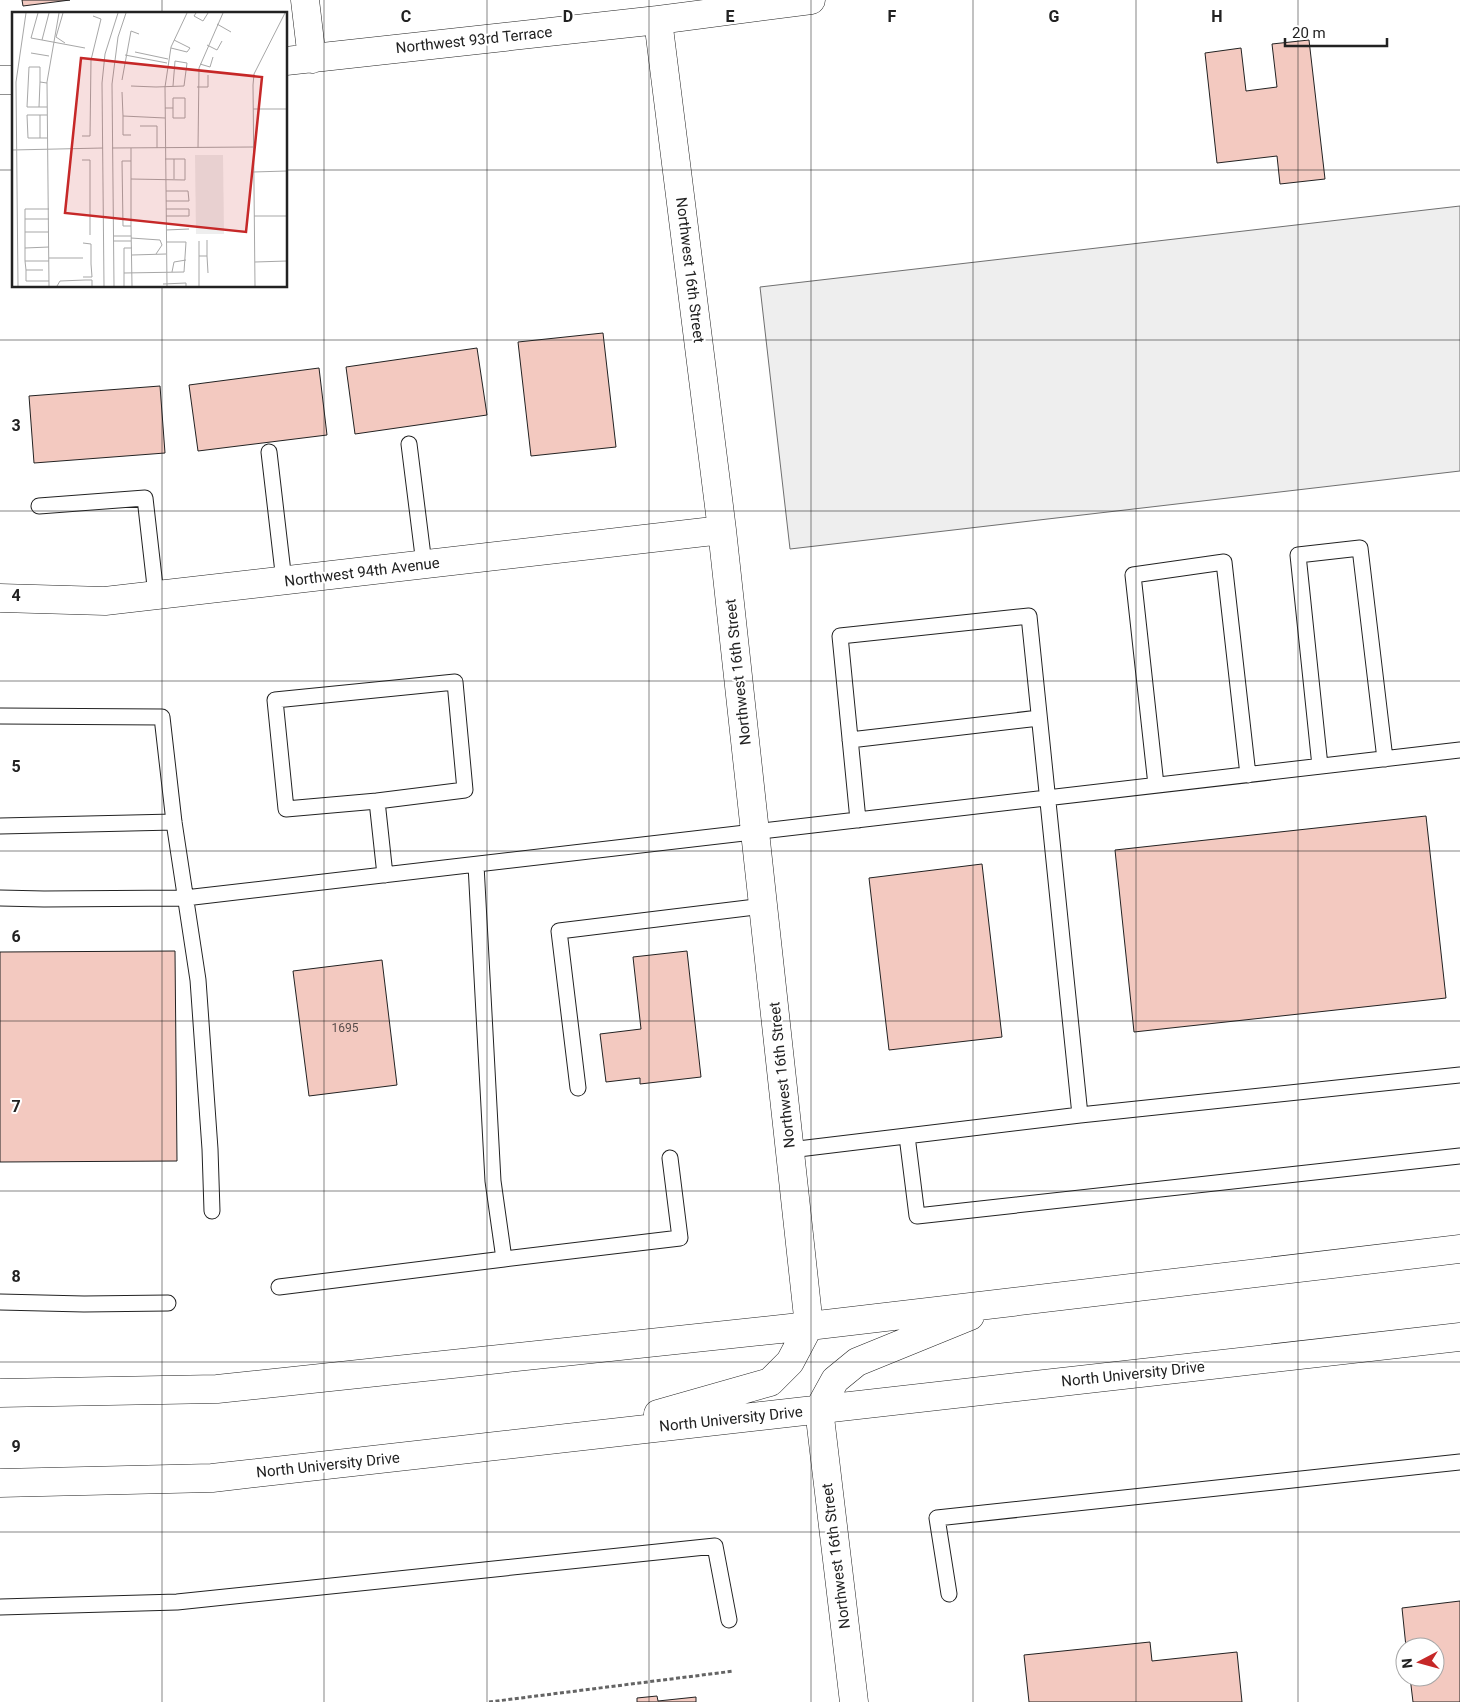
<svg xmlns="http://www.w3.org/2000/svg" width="1460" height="1702" viewBox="0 0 1460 1702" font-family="Roboto,sans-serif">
	<rect width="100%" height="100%" fill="#fff"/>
	<path fill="#eee" stroke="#6f6f6f" d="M1460 206V471L790 549 760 287Z"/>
	<path fill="#f3c9c0" stroke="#222" d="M22 0H70L23 6Z
		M1309 40 1325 179 1280 184 1277 156 1217 163 1205 53 1241 48 1246 91 1277 87 1272 44Z
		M603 333 616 447 531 456 518 342Z
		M477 348 487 415 355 434 346 367Z
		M319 368 327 435 198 451 189 385Z
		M160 386 165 453 34 463 29 396Z
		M1426 816 1446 998 1134 1032 1115 850Z
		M982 864 1002 1037 889 1050 869 878Z
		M175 951 177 1161 0 1162V952Z
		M687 951 701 1077 640 1084V1078L606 1082 600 1034 641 1029 633 957Z
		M382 960 397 1085 309 1096 293 971Z
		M1460 1601V1702H1413L1410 1677H1435V1647H1406L1402 1608Z
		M1150 1642 1152 1661 1237 1652 1242 1702H1029L1024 1655Z
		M657 1696 658 1701 696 1697V1702H637V1698Z"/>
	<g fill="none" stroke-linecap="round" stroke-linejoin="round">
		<g stroke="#222" stroke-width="17">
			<path id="service" d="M409 444 424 564
				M269 452 284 581
				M39 506 145 498 156 595
				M0 716 162 717 174 822 198 980 210 1149 212 1211
				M850 740 1039 718
				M1320 766 1298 555 1360 548 1385 759
				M1156 785 1133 575 1224 562 1248 775
				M377 801 465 790 455 682 275 700 286 809 377 801 385 875
				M858 820 840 636 1029 616 1080 1115
				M0 826 174 822
				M0 898 44 899 185 898 1460 750
				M578 1088 559 931 764 906
				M907 1136 917 1216 1460 1156
				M790 1150 1080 1115 1460 1075
				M504 1259 680 1238 670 1158
				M279 1287 504 1259 493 1181 476 865
				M0 1302 84 1304 168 1303
				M949 1594 937 1518 1460 1462
				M0 1607 177 1602 715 1546 729 1620"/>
		</g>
		<g stroke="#222" stroke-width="29">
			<path id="minor" d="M305 0 312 59
				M658 20 722 530 809 1326
				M286 61 658 20 811 0
				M0 80H14
				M0 598 105 601 722 530
				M819 1409 854 1702"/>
		</g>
		<g stroke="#222" stroke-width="29">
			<path id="primary" d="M0 1393 217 1389 809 1326 1460 1249
				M819 1409 835 1380 857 1362 970 1316
				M658 1414 770 1382 790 1362 809 1326
				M0 1483 212 1478 1460 1337"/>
		</g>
		<path stroke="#646464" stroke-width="3" stroke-dasharray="4 2.5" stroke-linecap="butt" d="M489 1702 734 1671"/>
		<use href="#service" stroke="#fff" stroke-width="15"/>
		<use href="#minor" stroke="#fff" stroke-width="28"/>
		<use href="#primary" stroke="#fff" stroke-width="28"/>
	</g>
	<path fill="none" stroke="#222" stroke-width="1" stroke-opacity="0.55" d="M162 0V14M324 0V1702M487 0V1702M649 0V1702M811 0V1702M973 0V1702M1136 0V1702M1298 0V1702M0 170H14M286 170H1460M162 286V1702M0 340H1460M0 511H1460M0 681H1460M0 851H1460M0 1021H1460M0 1191H1460M0 1362H1460M0 1532H1460"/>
	<g text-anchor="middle" stroke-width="4" stroke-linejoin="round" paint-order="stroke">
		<g font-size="12" fill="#564c4a">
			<text x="345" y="1032">1695</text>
		</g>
		<g font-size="15" fill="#222" stroke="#fff">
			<text transform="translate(474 40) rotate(-6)" y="5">Northwest 93rd Terrace</text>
			<text transform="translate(690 270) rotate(83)" y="5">Northwest 16th Street</text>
			<text transform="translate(362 572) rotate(-7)" y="5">Northwest 94th Avenue</text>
			<text transform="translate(738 672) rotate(-96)" y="5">Northwest 16th Street</text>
			<text transform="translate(782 1075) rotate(-96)" y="5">Northwest 16th Street</text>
			<text transform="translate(1133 1374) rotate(-6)" y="5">North University Drive</text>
			<text transform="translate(731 1419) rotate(-6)" y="5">North University Drive</text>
			<text transform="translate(328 1465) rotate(-6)" y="5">North University Drive</text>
			<text transform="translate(836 1556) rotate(-97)" y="5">Northwest 16th Street</text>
		</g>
	</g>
	<g transform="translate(12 12)">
		<rect width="275" height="275" fill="#fff"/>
		<path d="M183 143H211L212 222H184Z" fill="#eee"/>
		<path fill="none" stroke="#a7a7a7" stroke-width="1" d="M26 1 19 26 30 28 37 1M51 1 44 25 53 31M184 1 182 4 191 9 196 1M205 12 219 20M30 28 73 36M195 33 205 38 210 29M159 36 175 40 178 36 162 28M123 40 156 47M19 41 37 44M113 43 155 51M188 52 198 55 201 45M110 68 119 19 127 22M35 71 28 70V55H17L15 95H35M119 74 144 75 172 74 175 51 163 49 161 74M185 75H196V63M110 80 111 104 153 106M27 95 28 70M153 96H161V86H173V106H161V96M241 97H275M28 103V126M35 103H15L16 126H36M111 104V123H119M128 114H145V136M70 124H78L79 48 89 7 81 4M100 136 241 135M119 136V149H110L111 214H119V149M186 136 187 56 211 1M0 138 91 136M162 147V167M70 148H78V223M241 160 275 159M119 167 173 168V147H153M154 179H176L177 189H154M37 197H13V207H37M154 197H177V204H154M242 204H275M13 207V220H37M119 214 120 274M154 218 177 217M13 220V236L37 235M101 224H119M119 226 148 228 150 233 144 242M101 229H119M187 229V274M71 231 79 232V252L80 265H71M13 236V249H37M120 243 154 242M187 244H195V228M195 244 196 261M37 246H71M13 249 14 258H31M243 250 275 249M14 258V269H37M160 260 162 250 174 248M112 261 172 260 174 230H154M151 272 174 271V274M6 274 4 70 14 1M37 274 35 70 47 1M45 274 48 269 73 268H80V274M92 274 90 71 93 42 106 1M102 274 100 72 106 25 114 1M112 274V236H120M155 274 153 75 159 35 175 1M243 274 241 73 242 62 273 1"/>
		<path fill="#c62828" fill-opacity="0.15" stroke="#c62828" stroke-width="2.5" d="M69 46 250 65 234 220 53 201Z"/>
		<rect width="275" height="275" fill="none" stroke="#222" stroke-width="2.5"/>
	</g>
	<g font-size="16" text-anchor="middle" font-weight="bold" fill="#222" stroke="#fff" stroke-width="4" stroke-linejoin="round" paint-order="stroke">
		<text x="406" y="22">C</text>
		<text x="568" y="22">D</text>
		<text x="730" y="22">E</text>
		<text x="892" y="22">F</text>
		<text x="1054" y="22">G</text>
		<text x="1217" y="22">H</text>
		<text x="16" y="431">3</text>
		<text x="16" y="601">4</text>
		<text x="16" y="772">5</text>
		<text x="16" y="942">6</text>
		<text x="16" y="1112">7</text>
		<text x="16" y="1282">8</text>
		<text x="16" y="1452">9</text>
	</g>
	<g transform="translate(1420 1662) rotate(264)"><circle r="24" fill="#ffffff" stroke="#a7a7a7"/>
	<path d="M0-4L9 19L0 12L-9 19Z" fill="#c62828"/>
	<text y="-8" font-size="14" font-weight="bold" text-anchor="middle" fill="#222222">N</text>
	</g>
	<path d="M1285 38v8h102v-8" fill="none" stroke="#222222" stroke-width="2.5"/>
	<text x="1292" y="38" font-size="15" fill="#222222" stroke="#ffffff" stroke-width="4" paint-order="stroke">20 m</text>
</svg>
